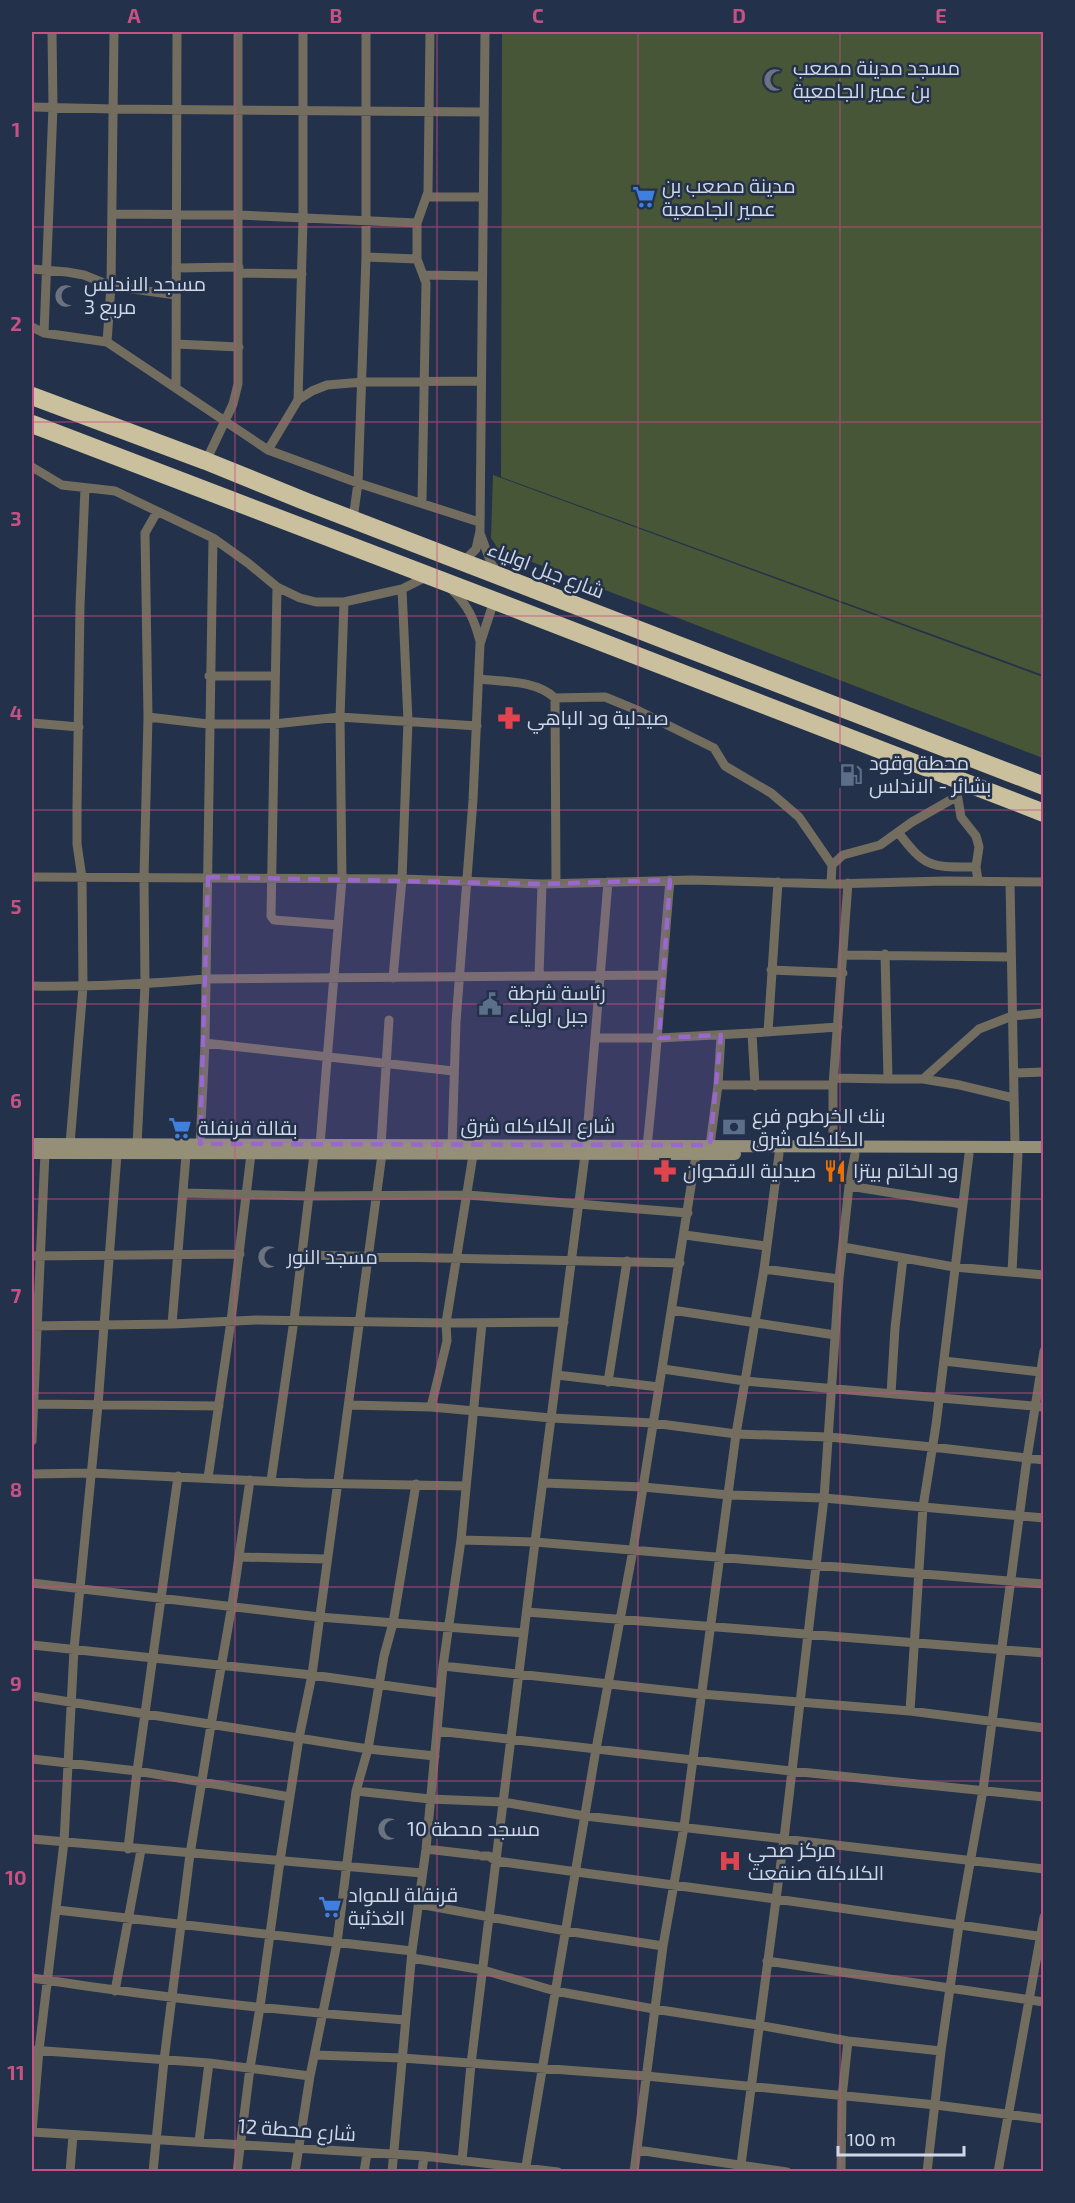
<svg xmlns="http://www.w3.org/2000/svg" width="1075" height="2203" viewBox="0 0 1075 2203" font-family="'Exo 2',Cairo,sans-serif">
	<rect width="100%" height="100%" fill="#24314a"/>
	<path fill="#475636" d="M502 32H1043V675L501 477Z
		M493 475 1043 677V758L498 549 491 538Z"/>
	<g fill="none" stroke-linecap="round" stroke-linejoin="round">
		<path stroke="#726d5f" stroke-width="9" d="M32 107 114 109 484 112
			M427 197H482
			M112 214 238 215 417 223
			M366 257 417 259
			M176 268 239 267
			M32 269 67 272 84 275 111 286 176 295
			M239 273 302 274
			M424 275 481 276
			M32 327 44 333 107 342 268 450 358 483 479 522
			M44 333 53 107 52 32
			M107 342 111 286 114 32
			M176 344 239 347
			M176 387 177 32
			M298 400 303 219V32
			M268 450 298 400 312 391 327 385 363 382 480 381
			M206 461 233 404 238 384V32
			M32 467 62 485 115 491 213 538 248 563 277 587 300 598 316 602H344L402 589 428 576
			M422 502 426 283 417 259V223L428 192 430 32
			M353 519 358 483 366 257V32
			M480 533 491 563 498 573
			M463 562 476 549 480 531 485 32
			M277 587 271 916 274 920 338 925
			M451 589C468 605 474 619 480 641
			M209 676H275
			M479 679C505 682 535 680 555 698L605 697 639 711 714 748 725 766 771 793 799 817 832 865
			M555 698 556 883
			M148 717 208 724H274L340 717 477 726
			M32 723 79 727
			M957 793 961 817 976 836 979 847 976 867 978 881
			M898 832C926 869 931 867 976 867
			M32 877 402 879 542 884 692 880 831 884 945 881 1044 882
			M1010 882 1015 1147
			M831 884 832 865 843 855 880 845 912 822 956 797
			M844 955 1010 957
			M771 970 843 973
			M539 976 542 884
			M393 978 402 879 408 721 402 589
			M32 986C90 987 147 984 205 979L662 975
			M768 1032 778 882
			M597 1038H659L752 1033
			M205 1043 453 1071
			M1014 1073 1044 1072
			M834 1078 888 1079 885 954
			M888 1079H923L960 1085 1014 1098
			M923 1079 979 1029 1012 1016 1044 1013
			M718 1085H833
			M755 1086 752 1033 838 1027
			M70 1144 83 987 82 878 77 844V807L80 606 85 488
			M200 1144 205 1043 213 538
			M137 1145 145 985 144 877 148 717 145 533 157 512
			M320 1145 342 879 340 717 344 602
			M381 1145 389 1020
			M452 1145 456 1022 473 800 480 644 494 601
			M710 1145 718 1085 721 1035
			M586 1146 608 882
			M647 1146C657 1057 662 969 670 880
			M833 1146V1085L848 883
			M849 1186 962 1204
			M184 1193 310 1196 468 1195 688 1213
			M685 1235 766 1246
			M843 1247 954 1267 1044 1275
			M303 1255 680 1263
			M32 1256 240 1254
			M764 1269 839 1279
			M1012 1272 1018 1154
			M672 1310 835 1335
			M172 1324 186 1155
			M32 1326 172 1324 256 1320 446 1323 564 1322
			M944 1361 1040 1372
			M663 1369 745 1381 1044 1407
			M557 1375 659 1387
			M608 1382 627 1261
			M891 1394 895 1328 903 1258
			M32 1404 219 1406
			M349 1405 431 1407 551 1418 653 1423 736 1434 829 1437 932 1447 1044 1460
			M431 1407 447 1341 446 1323 473 1155
			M32 1441 45 1153
			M32 1474 91 1473 304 1483 466 1486
			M208 1478 231 1321 251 1154
			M271 1481 294 1320 314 1154
			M544 1483 643 1487 729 1495 824 1498 1044 1518
			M461 1540 535 1542 1044 1584
			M239 1557 327 1559
			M32 1583 319 1617 524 1633
			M527 1612 1044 1653
			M32 1645 312 1675 440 1693
			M443 1666 701 1694 910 1711 1044 1728
			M32 1696 368 1749 435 1756
			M910 1711 923 1507 936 1425 969 1154
			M437 1731 791 1771 1044 1797
			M32 1759 137 1771 290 1797
			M356 1791 430 1799 503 1802 585 1816 1044 1869
			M32 1839 422 1873
			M128 1849 137 1771 178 1476
			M426 1849 477 1855
			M482 1856H489L496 1861 776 1899 1044 1937
			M419 1904 566 1931 663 1946
			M57 1910 412 1951
			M412 1958 483 1970 555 1991 654 2009 758 2025 848 2041 941 2051
			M767 1961 1044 2002
			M32 1978C155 1997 280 2011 405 2020
			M115 1991 141 1850
			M32 2050 209 2063 310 2076
			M315 2055 402 2058 646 2076 936 2105 1044 2119
			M32 2132 39 2050 64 1842 74 1649 98 1405 117 1154
			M32 2132 424 2156 558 2172
			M199 2141 209 2063
			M637 2150 787 2172
			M462 2161 471 2064 535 1542 585 1155
			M70 2172 73 2135
			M153 2172 164 2060 190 1854 211 1725 232 1605 250 1480
			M237 2172 250 2068 260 2007 280 1861 299 1738 312 1675 382 1154
			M295 2172 310 2076 337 1943 356 1791 368 1749 384 1656 393 1623 416 1484
			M364 2172 367 2153
			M392 2172 412 1951 426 1849 443 1666 461 1540 482 1323
			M422 2172 424 2156
			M525 2172 596 1749 633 1550 696 1155
			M634 2172 663 1946 684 1827 736 1434 764 1269 779 1154
			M740 2172 784 1839 824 1498 839 1279 849 1186 855 1154
			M841 2172 842 2097 848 2041
			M927 2172 941 2051 959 1925 983 1790 1027 1458 1044 1351
			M998 2172 1044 1917"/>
		<path stroke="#968f78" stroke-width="12" d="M32 1144 1044 1147
			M32 1153 735 1154"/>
		<path stroke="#cac09d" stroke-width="18" d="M32 396 206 461 307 502 1044 786
			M32 424 529 614 1044 813"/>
	</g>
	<path fill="#9868cd" fill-opacity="0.2" stroke="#9868cd" stroke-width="4.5" stroke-dasharray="12 8" stroke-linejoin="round" d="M208 877 542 884 670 880 659 1038 721 1035 710 1145 200 1144Z"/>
	<path fill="none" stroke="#c65285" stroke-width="1.5" stroke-opacity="0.55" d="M235 32V2172M437 32V2172M638 32V2172M840 32V2172M32 227H1044M32 422H1044M32 616H1044M32 810H1044M32 1004H1044M32 1199H1044M32 1393H1044M32 1587H1044M32 1781H1044M32 1976H1044"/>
	<defs>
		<g id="mosque-bare" transform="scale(1.8)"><path d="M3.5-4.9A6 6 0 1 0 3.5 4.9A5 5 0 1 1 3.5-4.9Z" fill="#6b7280" stroke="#24314a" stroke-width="2.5" paint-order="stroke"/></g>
		<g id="supermarket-bare" transform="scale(1.8)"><path d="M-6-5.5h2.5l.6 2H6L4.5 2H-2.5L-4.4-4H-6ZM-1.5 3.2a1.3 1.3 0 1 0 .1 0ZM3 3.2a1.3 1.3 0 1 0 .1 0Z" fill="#3f7fe0" stroke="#24314a" stroke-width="2.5" paint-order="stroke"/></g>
		<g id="pharmacy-bare" transform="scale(1.8)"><path d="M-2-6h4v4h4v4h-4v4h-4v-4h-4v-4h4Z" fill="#e0444e" stroke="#24314a" stroke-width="2.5" paint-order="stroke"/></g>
		<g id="fuel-bare" transform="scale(1.8)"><path d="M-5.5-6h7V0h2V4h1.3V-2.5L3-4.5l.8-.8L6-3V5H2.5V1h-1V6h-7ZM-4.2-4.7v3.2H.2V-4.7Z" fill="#5c6f8a" stroke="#24314a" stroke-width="2.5" paint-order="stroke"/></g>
		<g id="civic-bare" transform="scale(1.8)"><path d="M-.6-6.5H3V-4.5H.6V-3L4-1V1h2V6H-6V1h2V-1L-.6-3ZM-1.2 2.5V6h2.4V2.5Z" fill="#5c6f8a" stroke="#24314a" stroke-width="2.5" paint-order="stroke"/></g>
		<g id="bank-bare" transform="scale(1.8)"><path d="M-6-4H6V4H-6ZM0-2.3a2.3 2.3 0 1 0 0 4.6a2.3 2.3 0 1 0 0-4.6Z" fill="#5c6f8a" stroke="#24314a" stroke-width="2.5" paint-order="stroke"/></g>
		<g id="restaurant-bare" transform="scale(1.8)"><path d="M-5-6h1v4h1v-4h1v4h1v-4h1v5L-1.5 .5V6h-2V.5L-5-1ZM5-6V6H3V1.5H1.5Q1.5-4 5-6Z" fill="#e8710a" stroke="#24314a" stroke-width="2.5" paint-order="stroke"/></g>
		<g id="hospital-bare" transform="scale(1.8)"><path d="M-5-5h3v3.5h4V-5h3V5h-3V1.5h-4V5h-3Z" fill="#e0444e" stroke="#24314a" stroke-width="2.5" paint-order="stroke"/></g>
	</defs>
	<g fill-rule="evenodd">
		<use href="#mosque-bare" x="775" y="80"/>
		<use href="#supermarket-bare" x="644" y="197"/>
		<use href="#mosque-bare" x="66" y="296"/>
		<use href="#pharmacy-bare" x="509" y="718"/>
		<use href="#fuel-bare" x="851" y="775"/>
		<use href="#civic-bare" x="490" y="1004"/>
		<use href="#bank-bare" x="734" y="1127"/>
		<use href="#supermarket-bare" x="180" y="1128"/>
		<use href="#pharmacy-bare" x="665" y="1171"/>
		<use href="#restaurant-bare" x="835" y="1171"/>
		<use href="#mosque-bare" x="269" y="1257"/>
		<use href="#mosque-bare" x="389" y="1829"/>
		<use href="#hospital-bare" x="730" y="1861"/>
		<use href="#supermarket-bare" x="330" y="1907"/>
	</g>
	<g text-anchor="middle" stroke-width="5" stroke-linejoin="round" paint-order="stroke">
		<g font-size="20" fill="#cfd8e8" stroke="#24314a" text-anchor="start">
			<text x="793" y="75">مسجد مدينة مصعب<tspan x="793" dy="23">بن عمير الجامعية</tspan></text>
			<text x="662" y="193">مدينة مصعب بن<tspan x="662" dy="23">عمير الجامعية</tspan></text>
			<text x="84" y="291">مسجد الاندلس<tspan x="84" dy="23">مربع 3</tspan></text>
			<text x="527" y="725">صيدلية ود الباهي</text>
			<text x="869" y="770">محطة وقود<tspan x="869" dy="23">بشائر - الاندلس</tspan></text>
			<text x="508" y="1000">رئاسة شرطة<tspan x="508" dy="23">جبل اولياء</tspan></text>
			<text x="752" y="1123">بنك الخرطوم فرع<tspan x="752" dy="23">الكلاكله شرق</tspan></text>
			<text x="198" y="1135">بقالة قرنفلة</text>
			<text x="683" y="1178">صيدلية الاقحوان</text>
			<text x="853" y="1178">ود الخاتم بيتزا</text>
			<text x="287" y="1264">مسجد النور</text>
			<text x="407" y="1836">مسجد محطة 10</text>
			<text x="748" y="1857">مركز صحي<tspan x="748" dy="23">الكلاكلة صنقعت</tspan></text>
			<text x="348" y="1902">قرنقلة للمواد<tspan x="348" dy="23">الغذئية</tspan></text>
		</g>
		<g font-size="20" fill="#cfd8e8" stroke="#24314a">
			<text transform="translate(546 570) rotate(21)" y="7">شارع جبل اولياء</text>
			<text x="538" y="1133">شارع الكلاكله شرق</text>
			<text transform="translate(297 2130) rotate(4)" y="7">شارع محطة 12</text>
		</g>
	</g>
	<rect width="1075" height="2203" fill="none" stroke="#24314a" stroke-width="66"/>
	<path d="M838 2146v9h126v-9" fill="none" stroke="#cfd8e8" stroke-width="3"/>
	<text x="847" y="2146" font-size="18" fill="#cfd8e8" stroke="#24314a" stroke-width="4.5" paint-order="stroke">100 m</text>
	<rect x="33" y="33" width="1009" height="2137" fill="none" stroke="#c65285" stroke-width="2"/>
	<g font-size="20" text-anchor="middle" font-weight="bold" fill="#c65285">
		<text x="134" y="23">A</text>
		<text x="336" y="23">B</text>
		<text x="538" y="23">C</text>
		<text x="739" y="23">D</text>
		<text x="941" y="23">E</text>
		<text x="16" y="137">1</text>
		<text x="16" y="331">2</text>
		<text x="16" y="526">3</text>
		<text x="16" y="720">4</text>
		<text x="16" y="914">5</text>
		<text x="16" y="1108">6</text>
		<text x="16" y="1303">7</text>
		<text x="16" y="1497">8</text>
		<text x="16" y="1691">9</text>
		<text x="16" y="1885">10</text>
		<text x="16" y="2080">11</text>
	</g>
</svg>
